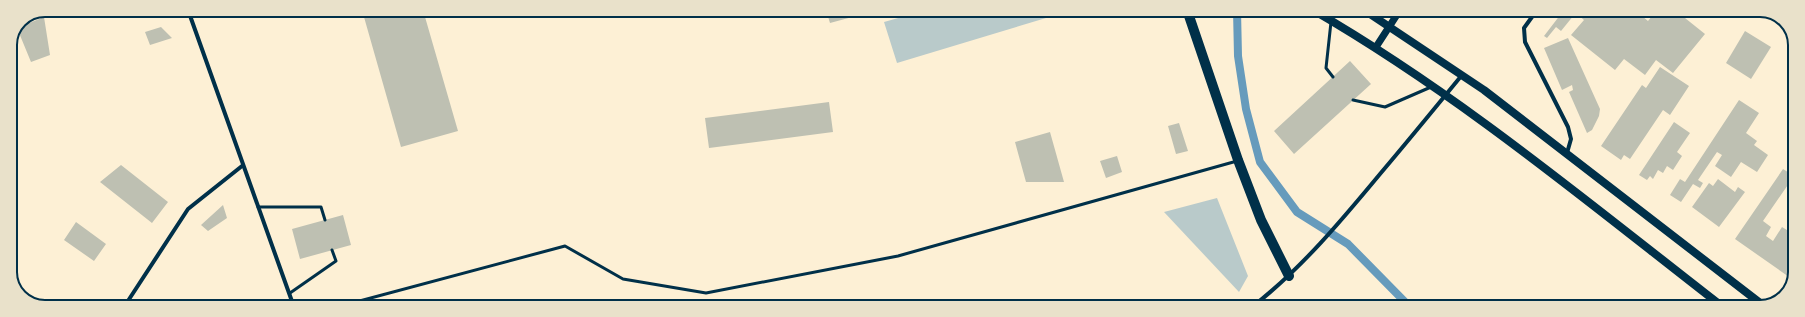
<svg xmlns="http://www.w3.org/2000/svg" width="1805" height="317" viewBox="0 0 1805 317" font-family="Montserrat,sans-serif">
	<rect width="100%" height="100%" fill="#fdf0d5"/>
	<path fill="#b9caca" d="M916 10H1054L1056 15 897 63 884 22 916 13Z
		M1217 198 1248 276 1239 292 1164 212Z"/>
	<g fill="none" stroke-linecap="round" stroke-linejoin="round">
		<path stroke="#669bbc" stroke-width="8" d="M1237 10 1238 56 1246 109 1260 162 1297 212 1348 244 1410 307"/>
	</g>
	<path fill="#bec0b2" d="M362 10H423L458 131 401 147Z
		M826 10H855L856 16 830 23Z
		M1564 10H1639L1637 12 1648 21 1656 11 1664 17 1669 10H1675L1705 34 1673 73 1656 60 1645 75 1624 59 1615 70 1571 35 1584 20 1577 14 1574 15 1561 31 1556 27 1547 38 1544 36Z
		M44 17 50 55 31 62 17 28Z
		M161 27 172 38 150 45 145 32Z
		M1745 31 1771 47 1751 79 1726 63Z
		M1568 38 1600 109 1599 116 1592 130 1587 133 1569 92 1573 90 1572 85 1562 90 1544 48Z
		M1350 61 1371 84 1294 154 1274 131Z
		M1660 67 1689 86 1670 115 1663 110 1630 159 1624 155 1621 160 1601 146 1642 85 1646 88Z
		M1739 100 1759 113 1746 133 1757 141 1754 145 1768 155 1757 172 1741 162 1731 177 1715 166 1722 155 1717 152 1698 180 1703 183 1700 188 1693 184 1681 202 1670 195 1680 179 1685 182Z
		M829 102 833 132 709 148 705 118Z
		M1674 122 1690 133 1677 152 1682 156 1673 170 1667 166 1663 173 1658 170 1653 179 1650 176 1647 180 1639 175Z
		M1179 123 1188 151 1176 154 1168 126Z
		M1050 132 1064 182H1026L1015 142Z
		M1117 156 1122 172 1106 178 1100 161Z
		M121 165 168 202 152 223 100 182Z
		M1783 169 1794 176 1763 221 1771 227 1766 236 1773 241 1782 227 1795 235V275L1792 279 1735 239Z
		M1718 179 1735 192 1738 187 1745 192 1719 227 1692 207 1709 183 1713 186Z
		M223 205 227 218 208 231 201 225Z
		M343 215 351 245 300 259 292 229Z
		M76 222 106 244 94 261 64 240Z"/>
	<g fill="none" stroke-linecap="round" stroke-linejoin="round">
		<path stroke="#003049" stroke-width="3" d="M1331 22 1326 68 1333 77
			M1353 100 1385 107 1431 87
			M258 207H321L325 220
			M290 293 336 261 332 250
			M337 307 565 246 623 279 706 293 898 256 1237 161"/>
		<path stroke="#003049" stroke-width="4" d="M188 10 294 307
			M1537 10 1524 28 1525 42 1568 127 1571 139 1567 153
			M124 307 188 209 242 166
			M1252 307C1301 269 1341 221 1380 174 1408 141 1435 108 1462 75"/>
		<path stroke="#003049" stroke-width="7" d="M1376 47 1400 10"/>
		<path stroke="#003049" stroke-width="8" d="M1313 10C1460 95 1590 204 1723 307
			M1364 10 1484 90 1764 306"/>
		<path stroke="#003049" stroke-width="10" d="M1187 10 1238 160 1261 220 1289 276"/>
	</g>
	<path d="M0 0H1805V317H0ZM45 17H1760A28 28 0 0 1 1788 45V272A28 28 0 0 1 1760 300H45A28 28 0 0 1 17 272V45A28 28 0 0 1 45 17Z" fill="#e9e1ca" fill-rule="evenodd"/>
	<path fill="none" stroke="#003049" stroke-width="2" d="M45 17H1760A28 28 0 0 1 1788 45V272A28 28 0 0 1 1760 300H45A28 28 0 0 1 17 272V45A28 28 0 0 1 45 17Z"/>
</svg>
